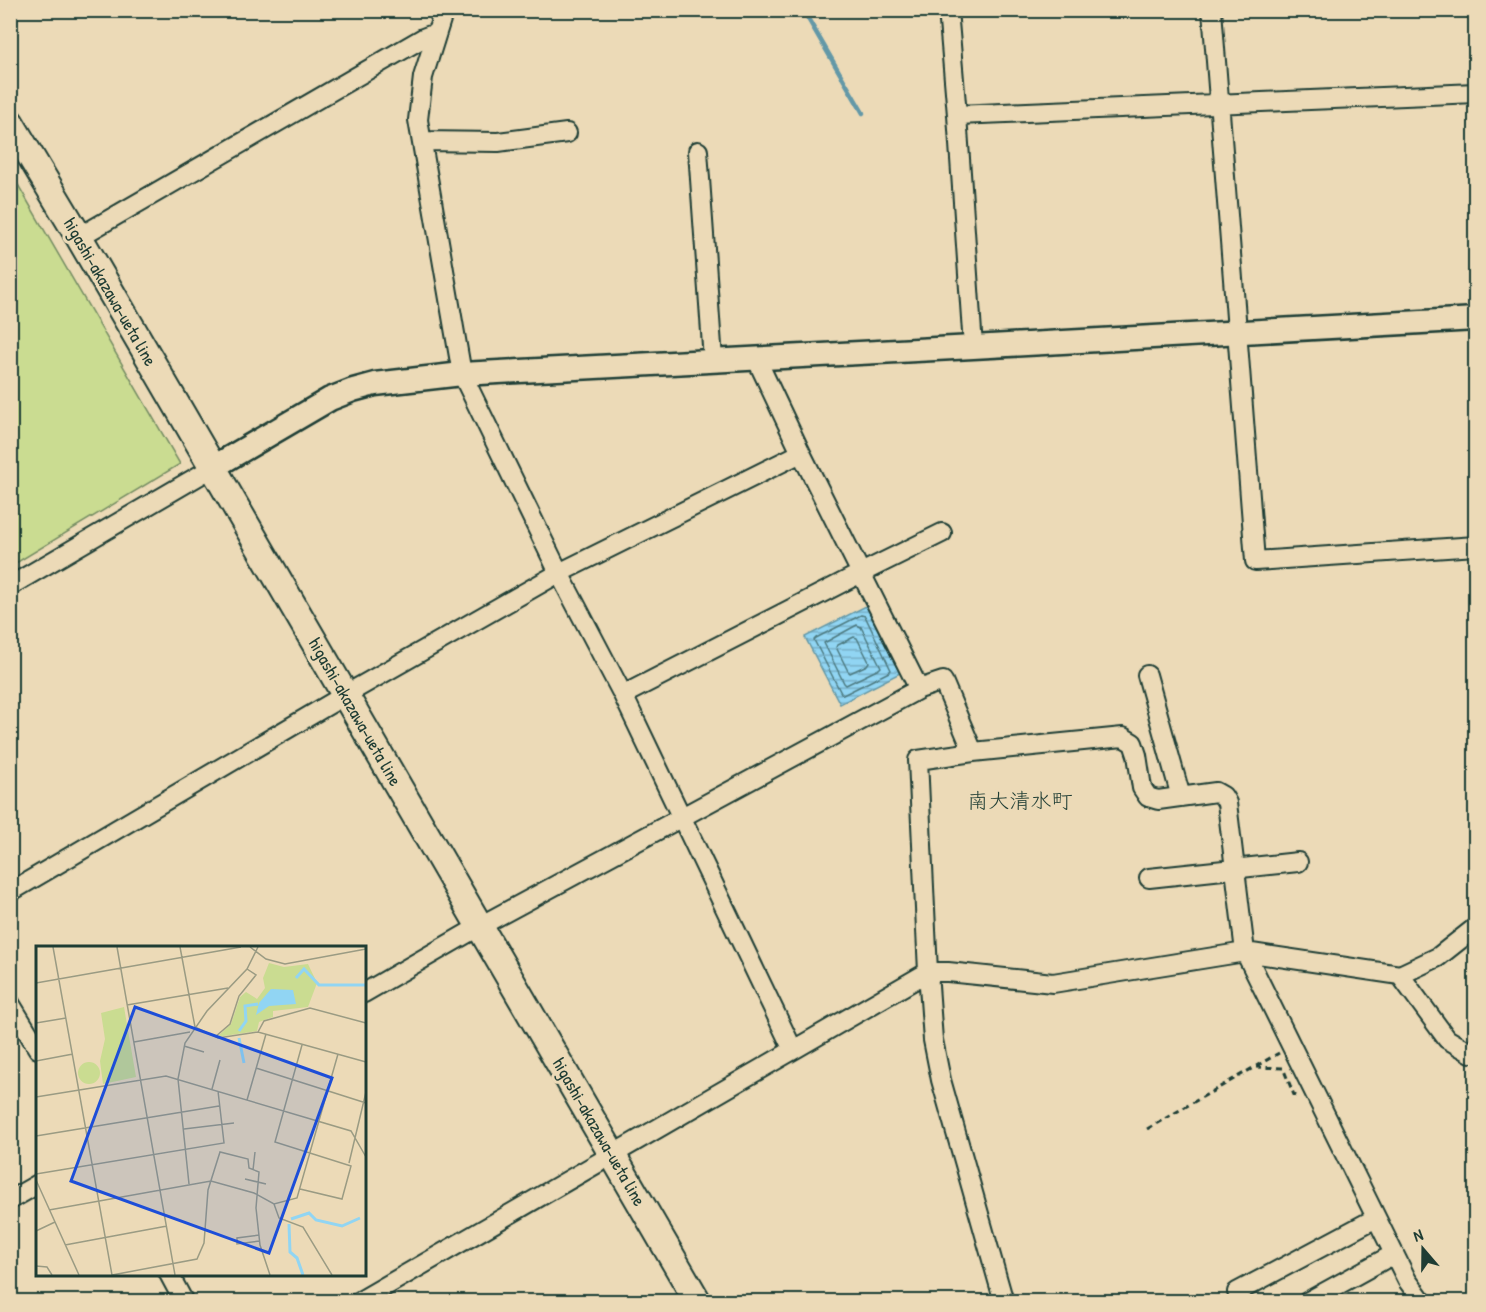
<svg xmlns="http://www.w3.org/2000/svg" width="1486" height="1312" viewBox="0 0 1486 1312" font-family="'Patrick Hand','Klee One',sans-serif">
	<defs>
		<pattern id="water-rules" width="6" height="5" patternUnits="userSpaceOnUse" patternTransform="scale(1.5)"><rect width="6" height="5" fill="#91d5f3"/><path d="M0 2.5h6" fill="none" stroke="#76aec6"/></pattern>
	</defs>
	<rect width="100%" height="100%" fill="#ecdab7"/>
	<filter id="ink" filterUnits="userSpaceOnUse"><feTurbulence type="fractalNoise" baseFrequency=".0167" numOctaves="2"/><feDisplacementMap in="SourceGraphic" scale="12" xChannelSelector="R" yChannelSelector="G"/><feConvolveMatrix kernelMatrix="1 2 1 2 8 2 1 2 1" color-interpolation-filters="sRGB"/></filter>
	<g filter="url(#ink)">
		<path fill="#cadc91" stroke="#748c62" stroke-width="1.5" d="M10 171 180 464 11 566H10Z"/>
		<path fill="url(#water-rules)" stroke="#6398a7" stroke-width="1.5" d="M866 606 900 673 840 704 805 637Z"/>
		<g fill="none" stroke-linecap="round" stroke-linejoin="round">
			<path stroke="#4d7a80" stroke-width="1.5" d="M861 615 865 616 891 670 889 672 843 695 841 693 814 640 816 638Z
				M857 625 861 627 881 667 879 669 846 685 844 683 824 643Z
				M854 637 857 638 869 662 867 665 850 673 848 671 836 647 838 645Z"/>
			<path stroke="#6398a7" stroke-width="4.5" d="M803 10 863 113"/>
			<g stroke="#1f3d34" stroke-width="22">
				<path id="minor" d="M444 10 423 77 418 120 462 374 559 573 623 695 793 1050
					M948 10 957 115 973 347
					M1212 10 1255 561 1476 546
					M957 115 1476 93
					M422 141 498 142 567 133
					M698 151 713 360
					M79 237 423 38 436 33
					M10 586 212 468
					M1147 675 1181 797
					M919 689 943 681 973 752
					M623 695 861 573 942 533
					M1149 878 1298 862
					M10 892 345 695 559 573 801 453
					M1400 975 1447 1039 1471 1053H1476
					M364 993 480 926 919 689 801 453 756 358
					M10 1003 38 1049
					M10 1200 38 1184
					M169 1274 184 1302
					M358 1302 928 972H948L1053 983 1245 952 1400 975 1438 957 1476 927
					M1004 1302 941 1080 933 1040 928 972 918 760 973 752 1123 737 1133 743 1137 755 1142 788 1148 797 1158 800 1216 792 1223 796 1227 803 1245 952 1407 1280 1423 1302
					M1241 1302 1237 1292 1376 1218
					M1307 1302 1394 1254"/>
			</g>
			<g stroke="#1f3d34" stroke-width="27">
				<path id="tertiary" d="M212 468 330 399 353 390 375 384 462 374 973 347 1476 319"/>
			</g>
			<g stroke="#1f3d34" stroke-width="30">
				<path id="secondary" d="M10 122 79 237 698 1302"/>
			</g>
			<path stroke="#1f3d34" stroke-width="3" stroke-dasharray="6 4.5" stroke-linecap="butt" d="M1256 1067 1283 1068 1294 1095 1297 1096
				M1147 1129 1279 1053"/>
			<use href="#minor" stroke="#ecdab7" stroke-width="18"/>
			<use href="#tertiary" stroke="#ecdab7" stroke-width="22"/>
			<use href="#secondary" stroke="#ecdab7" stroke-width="26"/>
		</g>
	</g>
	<g text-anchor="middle" stroke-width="6" stroke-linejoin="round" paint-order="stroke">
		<g font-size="18" fill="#1f3d34" stroke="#ecdab7">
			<text transform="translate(110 292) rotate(60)" y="6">higashi-akazawa-ueta line</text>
			<text transform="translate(355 712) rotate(60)" y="6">higashi-akazawa-ueta line</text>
			<text transform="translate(599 1132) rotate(60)" y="6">higashi-akazawa-ueta line</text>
		</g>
		<g font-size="21" fill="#1f3d34" stroke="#ecdab7">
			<text x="1020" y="808">南大清水町</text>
		</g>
	</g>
	<g transform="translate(36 946)">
		<rect width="330" height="330" fill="#ecdab7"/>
		<path d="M233 17 248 21 272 18 281 37 272 61 237 65V71L223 76 221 85 181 91 195 78 204 51 210 46 221 53 229 42 227 32Z" fill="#cadc91"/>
		<path d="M88 61 100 131 67 138 64 115 69 93 65 67ZM42 127a11 11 0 1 1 22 0a11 11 0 1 1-22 0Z" fill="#cadc91"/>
		<path d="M235 43 257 44 260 58 233 60 220 69 223 57Z" fill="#91d5f3"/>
		<path fill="none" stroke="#91d5f3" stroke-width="3" d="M260 32 268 23 283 39H330M203 85 210 75 209 60 222 58M203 92 208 117M255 273 273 267 280 274 306 280 324 272M253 278 254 306 261 312 267 329"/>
		<path fill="none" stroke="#9a9b83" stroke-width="1.5" d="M17 1 76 329 161 313 168 297 172 244 184 206 212 213 213 222 223 226 220 262 224 299 234 329M81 1 139 329M144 1 159 81 182 92 222 86 330 116M214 1 230 13 249 18 330 3M0 37 205 1M91 59 192 42M0 77 30 72M222 86 228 75 274 62 330 77M179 91 194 78 203 50 220 29 211 23M98 96 154 86M148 100 168 106M0 115 37 108M220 122 330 157M176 143 184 114M0 151 130 130 315 185 330 211M211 154 230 88M148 183 198 177M0 190 183 160M313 217 330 146M217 224 219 206M0 228 188 197 182 145M209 233 230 238M0 234 43 329M153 238 142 133 149 97 171 65 211 23 222 1M264 243 306 253 315 220 239 196 266 99M238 258 243 272 267 281 296 329M13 264 175 235 218 247 238 258 261 252 302 108M0 285 19 276M223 289 201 292V298L223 295M29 299 131 280M0 320 11 321 16 329"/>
		<path fill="#1d4ed8" fill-opacity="0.15" stroke="#1d4ed8" stroke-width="3" d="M99 61 296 132 233 307 35 235Z"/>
		<rect width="330" height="330" fill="none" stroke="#1f3d34" stroke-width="3"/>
	</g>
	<rect width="1486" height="1312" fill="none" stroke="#ecdab7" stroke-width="36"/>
	<rect x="18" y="18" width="1450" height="1276" fill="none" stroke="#1f3d34" stroke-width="2" filter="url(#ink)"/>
	<g transform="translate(1423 1249) rotate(340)" stroke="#ecdab7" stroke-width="4.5" paint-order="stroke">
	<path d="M0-4.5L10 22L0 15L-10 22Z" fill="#1f3d34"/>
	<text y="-9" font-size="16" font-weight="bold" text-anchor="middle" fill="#1f3d34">N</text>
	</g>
</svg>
